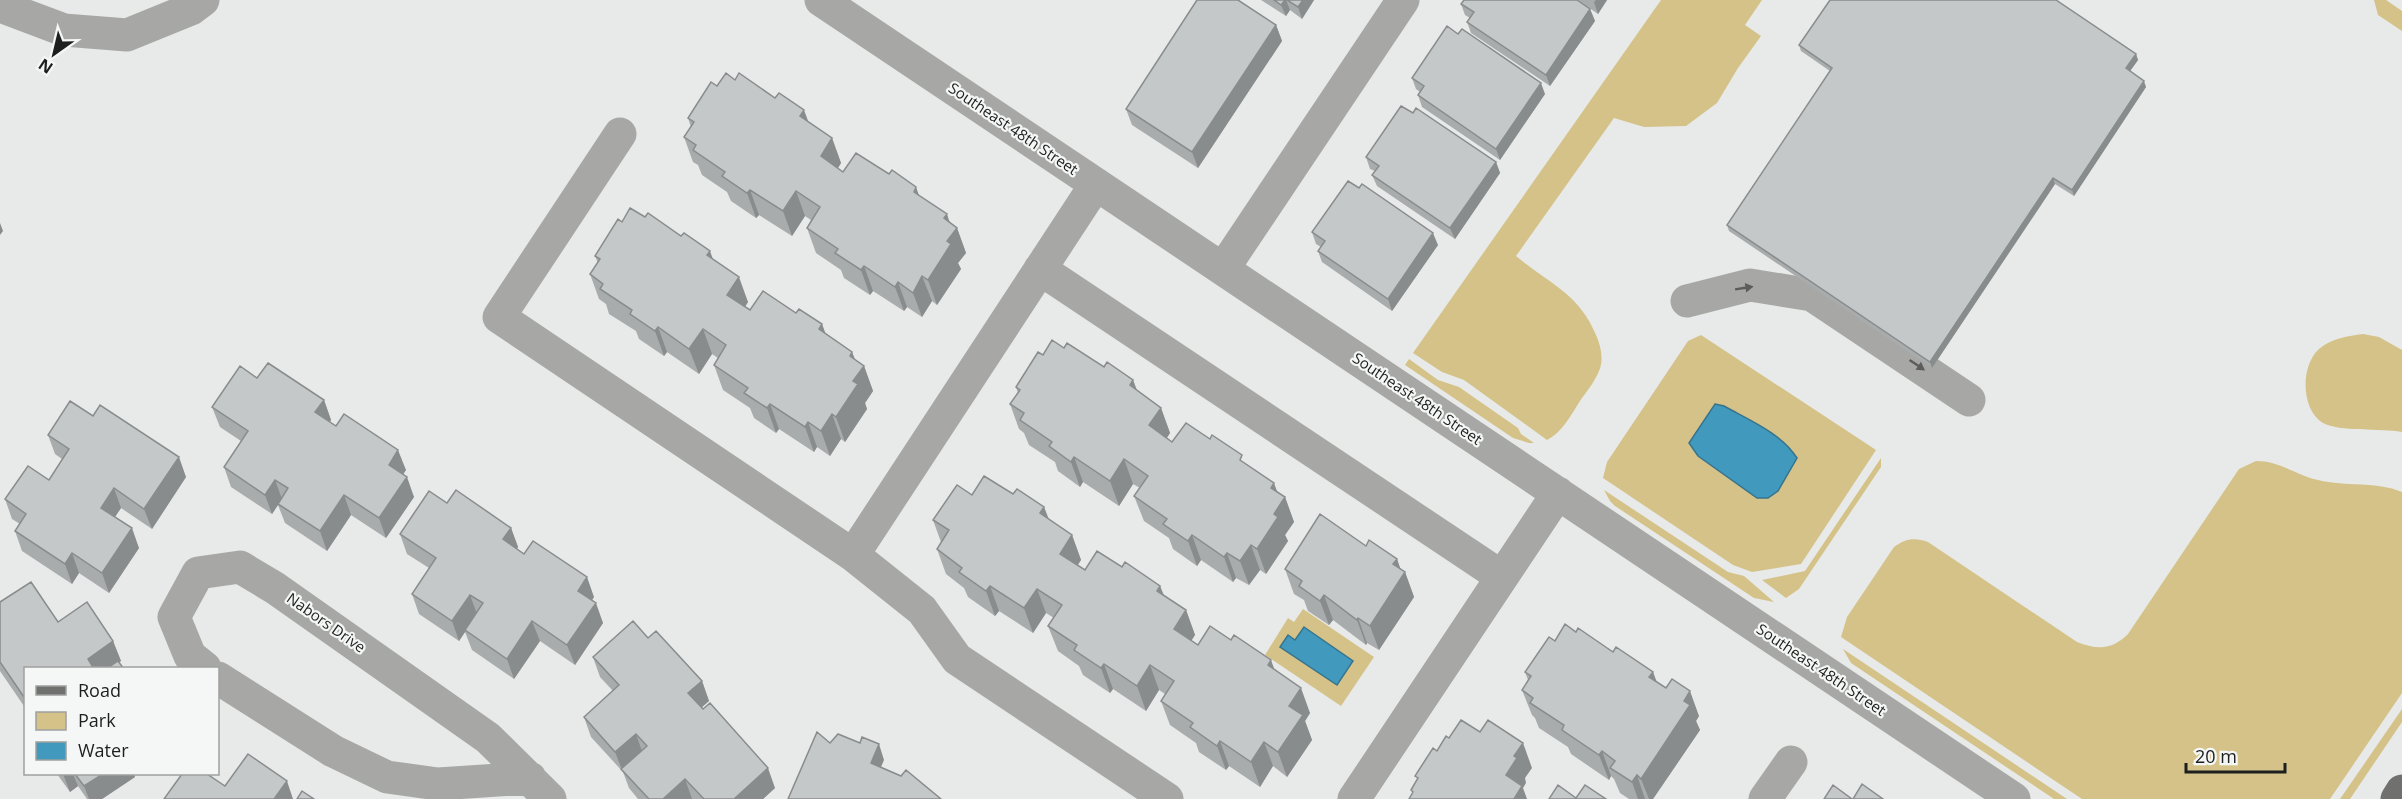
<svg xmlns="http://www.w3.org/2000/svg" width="2402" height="799" viewBox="0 0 2402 799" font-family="'Open Sans',sans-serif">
	<rect width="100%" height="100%" fill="#e7eae8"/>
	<path fill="#d5c288" d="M1661 0H1762L1745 25 1761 36 1738 68 1717 103 1686 126 1644 127 1614 118 1516 256C1548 283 1579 293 1596 335 1601 346 1604 360 1599 371 1595 381 1588 390 1582 398 1572 413 1563 432 1547 440L1464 380 1442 372 1413 353Z
		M2374 0H2386L2402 11V31L2378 15Z
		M2363 334 2379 337 2402 350V432C2381 428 2339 432 2323 423 2301 410 2300 366 2319 349 2332 338 2348 336 2363 334Z
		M1701 335 1876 450 1801 564 1752 572 1733 565 1603 478 1607 462 1688 341Z
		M1409 359 1438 380 1459 387 1518 428 1521 434 1534 443H1529L1513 438 1405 365Z
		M1881 458V467L1799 589 1786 598 1762 580 1805 571Z
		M2256 461C2280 461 2296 475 2318 480 2346 487 2376 481 2402 492V693L2330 799H2082L1841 637 1847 617 1894 547C1905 539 1914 537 1928 542L2077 642C2097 650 2112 650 2128 634L2239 469Z
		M1604 490 1728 572 1744 576 1774 602 1754 598 1615 506 1610 501Z
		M1303 609 1374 657 1341 706 1265 655 1288 618 1294 622Z
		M1843 649 2067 799H2054L1851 663Z
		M2402 709V722L2350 799H2340Z"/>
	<path fill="#4199bd" stroke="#36748d" stroke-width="1.5" d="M1715 404 1724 406C1749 420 1781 433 1797 458L1778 491 1768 498H1757L1698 456 1689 443Z
		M1304 627 1353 661 1337 685 1280 647 1288 635 1295 640Z"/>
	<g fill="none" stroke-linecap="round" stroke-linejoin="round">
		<path stroke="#a7a8a6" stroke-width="33" d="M821 0 2014 799
			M0 6 64 30 127 35 191 9 203 0
			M620 134 499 317 853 555 922 610 957 659 1167 799
			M1040 269 1502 577
			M1223 269 1403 0
			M1687 301 1750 285 1812 295 1969 400
			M853 555 1096 184
			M205 668 190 656 174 617 198 573 240 567 275 588 488 738 550 799
			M218 678 333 751 387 777 438 784 530 778
			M1354 799 1558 493
			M1765 799 1791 762"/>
		<path stroke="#70716f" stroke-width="33" d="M2397 799 2402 791"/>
	</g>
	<path fill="#a9acac" d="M1261 0H1314L1302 19 1290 10 1286 16Z
		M1578 0H1607L1598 14Z
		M1461 4 1590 9 1595 21 1550 86 1471 33 1467 22 1470 18 1465 15Z
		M1276 25 1282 41 1198 168 1132 125 1126 109Z
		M1799 45 2136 54 2138 60 2130 71 2146 87 2074 196 2055 184 1932 368 1729 231 1727 225 1830 71 1801 51Z
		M1412 78 1545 94 1500 160 1422 107 1418 95 1420 92 1416 89Z
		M735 80 808 121 832 138 841 163 838 168 843 172 919 196 957 228 966 253 958 263 961 269 937 305 932 301 922 317 907 307 904 311 873 291 870 295 844 278 841 270 816 253 807 228 811 220 805 216 792 236 759 215 756 218 731 201 727 192 702 175 698 165 693 162 684 137 691 127 688 118 717 86Z
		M1413 113 1496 162 1500 173 1455 239 1377 186 1372 175 1375 171 1370 169 1366 157Z
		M622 222 713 259 748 302 745 307 750 310 796 313 822 324 825 333 852 352 855 360 864 366 873 391 865 403 867 409 845 442 841 439 830 456 817 447 814 452 779 429 776 433 754 418 750 408 723 390 714 365 718 358 712 354 699 374 667 352 664 356 639 339 636 331 609 314 606 304 599 299 590 274 598 263 595 256Z
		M1312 232 1438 245 1392 311 1322 262 1318 251 1321 247 1316 244Z
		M1064 348 1133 380 1137 390 1161 408 1170 433 1167 438 1172 442 1245 463 1277 492 1285 497 1294 522 1285 535 1288 541 1266 574 1260 570 1249 585 1236 578 1233 582 1201 560 1197 566 1173 549 1169 538 1144 521 1134 496 1140 488 1133 484 1119 506 1083 482 1080 487 1058 471 1055 462 1029 445 1024 433 1019 429 1010 404 1018 393 1016 387 1043 355Z
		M257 378 324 400 331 420 330 422 406 470 403 474 414 497 386 538 351 515 327 551 285 523 278 505 272 514 231 487 224 467 241 441 220 427 212 407Z
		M48 435 186 477 152 529 121 508 115 517 139 548 109 593 79 573 72 584 22 551 15 531 20 524 12 519 5 499 49 480 62 459 55 454Z
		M1013 494 1044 507 1049 519 1072 535 1081 560 1077 565 1085 570 1122 567 1160 586 1164 595 1186 610 1195 635 1191 640 1198 645 1275 669 1310 713 1305 721 1312 740 1287 777 1273 766 1260 787 1229 766 1226 770 1199 752 1196 743 1170 725 1161 701 1165 694 1159 690 1146 711 1113 689 1110 693 1083 675 1079 666 1058 651 1048 626 1054 618 1046 613 1033 633 999 611 995 616 968 597 964 588 946 574 937 549 941 542 933 520 972 495Z
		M447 503 511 528 518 547 517 549 594 597 592 600 603 623 575 665 540 641 514 679 472 650 465 632 459 641 419 614 412 594 429 568 407 554 400 534Z
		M1366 546 1397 559 1400 569 1405 572 1414 597 1379 650 1367 643 1366 645 1333 620 1329 625 1308 611 1304 600 1294 594 1285 569Z
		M0 602 113 641 121 661 119 662 26 669V709L0 671Z
		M1576 632 1653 672 1656 681 1699 716 1696 721 1700 730 1653 799H1629L1620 793 1614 779 1611 776 1609 780 1571 754 1568 747 1539 728 1535 718 1532 715 1522 690 1528 680 1525 672 1555 641Z
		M648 638 702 681 709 701 701 708 775 788 763 799H638L629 788 623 772 591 737 584 717 613 691 600 677 593 657Z
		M57 774H134L135 777 102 799H87L78 786 70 792Z"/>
	<path fill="#898c8c" d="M1285 0H1286L1290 10 1286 16 1281 5Z
		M1303 0H1314L1302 19 1298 7Z
		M1596 0H1607L1598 14 1594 2Z
		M1590 9 1595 21 1550 86 1546 75Z
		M1276 25 1282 41 1198 168 1192 152Z
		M2136 54 2138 60 2128 74 2126 68Z
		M2144 81 2146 87 2074 196 2072 190Z
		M1541 83 1545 94 1500 160 1496 149Z
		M804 110 813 134 800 116Z
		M832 138 841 163 830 181 821 156Z
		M1496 162 1500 173 1455 239 1450 228Z
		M2053 178 2055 184 1932 368 1930 362Z
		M916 187 925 212 914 192Z
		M750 190 759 215 756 218 747 193Z
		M796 191 805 216 792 236 783 211Z
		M947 214 953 233 957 228 966 253 958 263 961 269 937 305 928 280 947 241 944 218Z
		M0 223 3 231 0 235Z
		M1433 233 1438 245 1392 311 1388 299Z
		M710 251 719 276 707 255Z
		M864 266 873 291 870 295 861 270Z
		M922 276 932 301 922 317 913 293Z
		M739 277 748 302 736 320 727 295Z
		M898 282 907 307 904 311 895 287Z
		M822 324 831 349 819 329Z
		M658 327 667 352 664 356 655 331Z
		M703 329 712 354 699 374 689 349Z
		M852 352 860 372 864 366 873 391 865 403 867 409 845 442 836 417 853 381 850 356Z
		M1133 380 1142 405 1130 385Z
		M324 400 331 420 323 432 315 412Z
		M770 404 779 429 776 433 767 408Z
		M1161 408 1170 433 1158 450 1149 425Z
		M832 414 841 439 830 456 821 431Z
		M808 422 817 447 814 452 805 427Z
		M398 450 406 470 396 485 389 465Z
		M179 457 186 477 152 529 144 509Z
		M1074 457 1083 482 1080 487 1071 462Z
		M1124 459 1133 484 1119 506 1110 481Z
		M407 477 414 497 386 538 379 518Z
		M275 480 282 499 272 514 265 495Z
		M1274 483 1281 502 1285 497 1294 522 1285 535 1288 541 1266 574 1257 549 1274 514 1271 488Z
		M114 488 121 508 108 527 101 508Z
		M344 495 351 515 327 551 320 531Z
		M1044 507 1053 532 1040 513Z
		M132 528 139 548 109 593 102 573Z
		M511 528 518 547 510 559 503 539Z
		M1072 535 1081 560 1069 579 1060 554Z
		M1192 535 1201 560 1197 566 1188 541Z
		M1251 545 1260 570 1249 585 1240 561Z
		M72 553 79 573 72 584 65 564Z
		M1227 553 1236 578 1233 582 1224 557Z
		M1397 559 1403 576 1405 572 1414 597 1379 650 1370 626 1393 564Z
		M587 577 594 597 585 611 578 591Z
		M990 586 999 611 995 616 986 591Z
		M1160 586 1169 610 1157 591Z
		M1037 589 1046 613 1033 633 1024 608Z
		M470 595 477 614 465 630V632L459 641 452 621Z
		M1324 595 1333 620 1329 625 1320 601Z
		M596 603 603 623 575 665 567 645Z
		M1186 610 1195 635 1183 654 1174 629Z
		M1358 618 1367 643 1366 645 1357 620Z
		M532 621 540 641 514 679 507 659Z
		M113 641 121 661 110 669H91L88 659Z
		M1271 660 1280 685 1268 665Z
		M1104 664 1113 689 1110 693 1101 668Z
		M1150 665 1159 690 1146 711 1137 686Z
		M1653 672 1662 696 1649 677Z
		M702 681 709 701 695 713 688 693Z
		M1301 688 1310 713 1305 721 1312 740 1287 777 1278 752 1289 706Z
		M1690 691 1699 716 1696 721 1700 730 1653 799H1649L1641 779 1684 701Z
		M636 734 643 754 621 769 623 772 615 752Z
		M1220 741 1229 766 1226 770 1217 746Z
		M1264 742 1273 766 1260 787 1251 762Z
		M1523 743 1532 768 1525 778 1526 783 1523 788 1527 799H1514L1506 775 1514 756Z
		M879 744 884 760 876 779 871 763Z
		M1602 751 1611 776 1609 780 1599 755Z
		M768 768 775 788 763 799H734Z
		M63 774H73L78 786 70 792Z
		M103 774H134L135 777 102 799H89L84 786Z
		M1637 775 1645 799H1638L1632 782Z
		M685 779 692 799H663Z
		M287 781 293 799H274Z"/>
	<path fill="#c4c8c8" stroke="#898c8c" stroke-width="1.5" d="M1197 0H1238L1276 25 1192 152 1126 109Z
		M1274 0H1285L1281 5Z
		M1287 0H1303L1298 7Z
		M1464 0H1577L1590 9 1546 75 1467 22 1474 12 1461 4Z
		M1830 0H2056L2136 54 2126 68 2144 81 2072 190 2053 178 1930 362 1727 225 1832 68 1799 45Z
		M1447 26 1458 34 1462 29 1541 83 1496 149 1418 95 1424 86 1412 78Z
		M726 73 735 80 739 73 775 98 779 93 804 110 800 116 832 138 821 156 843 172 856 153 889 174 892 170 916 187 914 192 947 214 944 218 957 228 947 241 951 244 928 280 922 276 913 293 898 282 895 287 864 266 861 270 835 253 838 249 807 228 820 207 796 191 783 211 750 190 747 193 722 176 725 172 693 150 696 145 684 137 694 122 688 118 711 82 717 86Z
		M1401 106 1413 113 1416 108 1496 162 1450 228 1372 175 1379 166 1366 157Z
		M1348 181 1359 188 1362 184 1433 233 1388 299 1318 251 1325 241 1312 232Z
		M630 208 645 217 648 213 681 236 684 233 710 251 707 255 739 277 727 295 750 310 763 291 796 313 799 309 822 324 819 329 852 352 850 356 864 366 853 381 858 384 836 417 832 414 821 431 808 422 805 427 770 404 767 408 744 393 748 388 714 365 726 345 703 329 689 349 658 327 655 331 630 314 632 310 600 289 603 284 590 274 600 259 595 256 618 219 622 222Z
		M1052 340 1064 348 1067 343 1104 367 1107 362 1133 380 1130 385 1161 408 1149 425 1172 442 1186 423 1210 439 1212 435 1242 455 1240 460 1274 483 1271 488 1285 497 1274 514 1278 517 1257 549 1251 545 1240 561 1227 553 1224 557 1192 535 1188 541 1163 524 1167 519 1134 496 1148 476 1124 459 1110 481 1074 457 1071 462 1049 446 1052 442 1020 420 1024 413 1010 404 1020 390 1016 387 1038 352 1043 355Z
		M268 363 324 400 315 412 336 426 344 414 398 450 389 465 407 477 379 518 344 495 320 531 278 504 288 488 275 480 265 495 224 467 248 431 212 407 240 366 257 378Z
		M70 401 93 416 100 405 179 457 144 509 114 488 101 508 132 528 102 573 72 553 65 564 15 531 26 514 5 499 28 466 49 480 69 449 48 435Z
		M984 476 1013 494 1017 489 1044 507 1040 513 1072 535 1060 554 1085 570 1097 551 1122 567 1125 562 1160 586 1157 591 1186 610 1174 629 1198 645 1210 626 1231 640 1234 635 1271 660 1268 665 1301 688 1289 706 1303 715 1278 752 1264 742 1251 762 1220 741 1217 746 1190 727 1193 723 1161 701 1174 681 1150 665 1137 686 1104 664 1101 668 1074 650 1077 645 1048 626 1062 605 1037 589 1024 608 990 586 986 591 959 572 962 568 937 549 949 530 933 520 957 485 972 495Z
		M456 490 511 528 503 539 524 554 533 541 587 577 578 591 596 603 567 645 532 621 507 659 465 630 483 603 470 595 452 621 412 594 436 558 400 534 429 491 447 503Z
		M1320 514 1366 546 1369 540 1397 559 1393 564 1405 572 1370 626 1358 618 1357 620 1324 595 1320 601 1299 586 1302 581 1285 569Z
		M31 582 58 622 87 602 113 641 88 659 94 669H26V700L0 662V602Z
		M633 621 648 638 656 631 702 681 688 693 703 709 710 703 768 768 734 799H704L685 779 663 799H649L621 769 647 746 636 734 615 752 584 717 619 685 593 657Z
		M1565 624 1576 632 1578 628 1613 652 1616 647 1653 672 1649 677 1666 688 1672 679 1690 691 1684 701 1690 705 1641 779 1637 775 1632 782 1610 768 1615 761 1602 751 1599 755 1562 730 1564 725 1530 703 1533 698 1522 690 1531 676 1525 672 1549 637 1555 641Z
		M118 661 124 669H106Z
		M1461 720 1480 732 1488 720 1523 743 1514 756 1517 758 1506 775 1522 786 1514 799H1409L1413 792 1411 790 1418 778 1415 776 1433 748 1437 751 1446 736 1449 738Z
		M817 732 830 743 838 734 860 743 862 737 879 744 871 763 901 776 906 770 941 799H788Z
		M248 754 287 781 274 799H164L182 774H207L225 786Z
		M75 774H103L84 786Z
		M1862 784 1883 799H1853Z
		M1558 785 1576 798 1585 785 1606 799H1549Z
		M1833 785 1852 799H1824Z
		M302 791 314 799H297Z"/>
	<defs><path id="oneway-solid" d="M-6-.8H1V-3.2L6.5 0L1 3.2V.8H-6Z" transform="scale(1.5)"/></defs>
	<g fill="#5b5c5b">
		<use href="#oneway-solid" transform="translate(1744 288) rotate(-9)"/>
		<use href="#oneway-solid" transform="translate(1917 365) rotate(34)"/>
	</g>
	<g text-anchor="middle" stroke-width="4.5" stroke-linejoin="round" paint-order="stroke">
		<g font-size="15" fill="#1d1e1e" stroke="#f4f7f5">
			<text transform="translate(1013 129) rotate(34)" y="5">Southeast 48th Street</text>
			<text transform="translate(1417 399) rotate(34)" y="5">Southeast 48th Street</text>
			<text transform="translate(326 623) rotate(35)" y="5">Nabors Drive</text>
			<text transform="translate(1821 670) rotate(34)" y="5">Southeast 48th Street</text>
		</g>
	</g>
	<rect x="24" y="667" width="195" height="108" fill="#f4f7f5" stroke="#9ea09f" stroke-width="1.5"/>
	<rect x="36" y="686" width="30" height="9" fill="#70716f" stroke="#9ea09f" stroke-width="1.5"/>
	<text x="78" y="697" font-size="18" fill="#1d1e1e">Road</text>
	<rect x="36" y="712" width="30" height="18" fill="#d5c288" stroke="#9ea09f" stroke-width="1.5"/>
	<text x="78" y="727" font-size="18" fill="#1d1e1e">Park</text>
	<rect x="36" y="742" width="30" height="18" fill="#4199bd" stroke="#9ea09f" stroke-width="1.5"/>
	<text x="78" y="757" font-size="18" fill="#1d1e1e">Water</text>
	<g transform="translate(54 54) rotate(214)" stroke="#f4f7f5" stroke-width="4.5" paint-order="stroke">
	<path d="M0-4.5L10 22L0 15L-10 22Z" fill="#1d1e1e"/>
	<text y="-9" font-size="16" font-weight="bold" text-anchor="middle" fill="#1d1e1e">N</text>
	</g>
	<path d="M2186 763v9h99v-9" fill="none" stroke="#1d1e1e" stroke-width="3"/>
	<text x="2195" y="763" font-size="18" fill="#1d1e1e" stroke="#f4f7f5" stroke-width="4.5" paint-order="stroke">20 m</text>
</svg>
